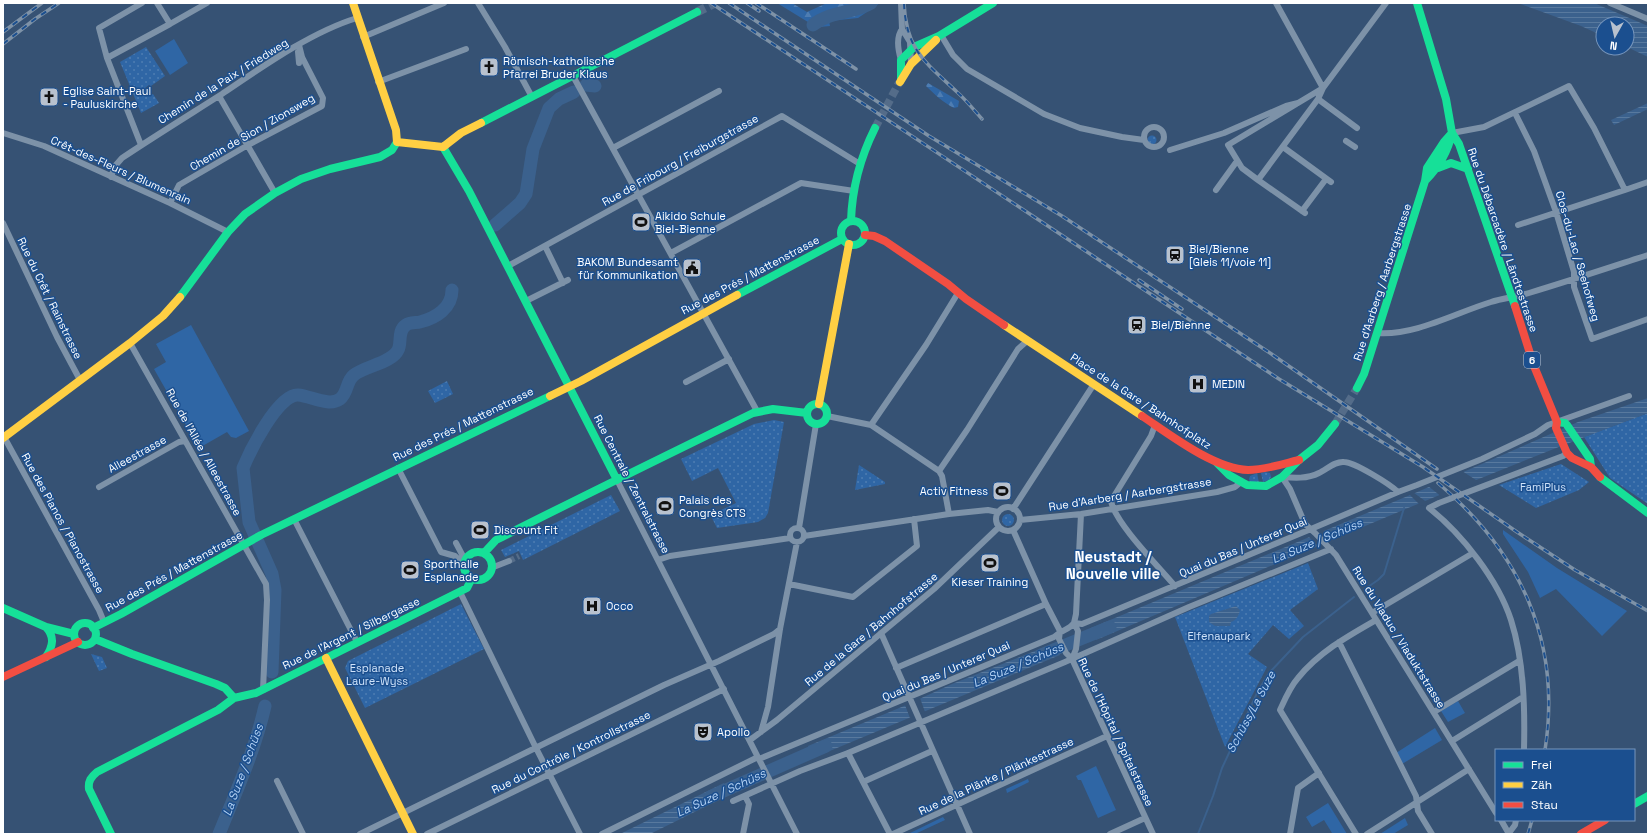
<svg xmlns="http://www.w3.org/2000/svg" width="1651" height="837" viewBox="0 0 1651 837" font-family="'Space Grotesk',sans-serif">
	<defs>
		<pattern id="grass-dots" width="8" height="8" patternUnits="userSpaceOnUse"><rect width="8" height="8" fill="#2f66a5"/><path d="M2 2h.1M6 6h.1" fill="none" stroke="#4e7db2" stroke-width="1.8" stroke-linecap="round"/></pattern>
		<pattern id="forest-firs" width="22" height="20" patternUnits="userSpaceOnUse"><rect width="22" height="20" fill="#2f66a5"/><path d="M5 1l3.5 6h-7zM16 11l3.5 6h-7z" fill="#4e7db2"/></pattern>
		<pattern id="water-rules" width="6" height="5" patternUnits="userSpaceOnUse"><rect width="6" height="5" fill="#3b618d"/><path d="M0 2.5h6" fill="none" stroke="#58799e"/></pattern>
	</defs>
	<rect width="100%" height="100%" fill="#365274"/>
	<path fill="url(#grass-dots)" d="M146 47 165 76 151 86 149 85 145 88 151 95 153 94 159 103 141 113 120 62Z
		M1147.5 140a4.5 4.5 0 1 1 9 0a4.5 4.5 0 1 1-9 0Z
		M447 381 453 394 435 403 428 391Z
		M1648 413V504L1610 478 1584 437Z
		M774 420 784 422 768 513 765 518 758 522 717 528 711 516 717 512 720 513 719 511 736 503 718 468 692 481 681 459 754 424Z
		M1561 464 1589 482 1579 490 1536 508 1499 485Z
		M859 465 885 482V484L855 490Z
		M1265 472 1270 473 1271 477 1269 480 1263 482 1261 473Z
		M1257 473 1259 483 1250 482 1249 479 1250 476Z
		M611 495 620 511 523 560 519 551 505 557 501 550Z
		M1002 520a6 6 0 1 1 12 0a6 6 0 1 1-12 0Z
		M1308 563 1318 589 1290 610 1304 626 1289 639 1273 625 1248 654 1267 667 1225 747 1175 617Z
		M461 604 484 649 365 708 345 668 348 661Z
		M91 654 102 657 107 668 99 671Z"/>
	<path fill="url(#forest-firs)" d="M777 3H792L807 12 827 3H880L858 18 829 21 830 26 819 27 813 20 808 22Z
		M928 83 959 101 958 107 954 108C944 103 934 94 926 86Z"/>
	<path fill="#2f66a5" d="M174 39 188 63 170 75 155 51Z
		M191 325 249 431 236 438 231 437 227 432 199 448 154 369 166 362 156 344Z
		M1503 530 1557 568 1627 611 1602 636 1556 589 1540 598 1528 572 1503 534Z
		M1458 701 1465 713 1448 722 1441 711Z
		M1435 728 1442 740 1402 764 1396 753Z
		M1096 766 1116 810 1098 818 1081 780H1078L1076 776Z
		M1028 779 1029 782 1007 793 1006 789Z
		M1328 803 1347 834H1330L1332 833 1324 820 1312 827 1306 817Z
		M943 817 945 820 915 834H908Z
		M1405 818 1408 825 1393 834H1380Z"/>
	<path fill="url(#water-rules)" d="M1518 3H1594L1648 26V57L1627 47V24H1603V36L1581 26Z
		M1648 103V109L1614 125 1611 120Z
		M1648 398V413C1462 482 1279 563 1096 640L1091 628 1415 493 1578 422Z
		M1236 606 1240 610C1239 616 1236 620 1231 622L1230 626H1215L1209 622V616L1211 614Z
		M1055 643 1060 655 813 758 808 746 904 706 952 684Z
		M724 783 729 795 650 834H620Z"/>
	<path fill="#365274" d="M1462 471 1479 482 1442 497 1428 486Z
		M1415 491 1414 493 1428 503 1421 506 1410 495H1407Z
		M1323 530 1335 542 1320 548 1308 536Z
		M920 698 925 712 910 718 905 705Z"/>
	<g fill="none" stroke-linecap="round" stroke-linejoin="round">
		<path stroke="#3b618d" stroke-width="2" d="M1365 589 1378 580 1384 574 1404 508
			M1198 834 1213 796 1222 768 1258 691 1269 673 1303 637 1354 597"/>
		<path stroke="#3b618d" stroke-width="13" d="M813 25C830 11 852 14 871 3
			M586 85 595 86
			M495 225 520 203 526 194 533 149 549 108 559 99 574 92
			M1041 655 1110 627
			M272 672 275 590 272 574 249 522 243 468C250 451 278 394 298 395 311 396 329 407 340 399 348 393 346 381 354 375 365 366 392 363 398 350 402 343 397 331 406 325 410 322 416 323 420 322 436 318 452 308 452 290
			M710 797 826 746
			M219 834C236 792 255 750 265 706"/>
		<path stroke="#546c89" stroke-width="6" stroke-dasharray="6 3" stroke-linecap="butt" d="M509 561 519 556"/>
		<path stroke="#546c89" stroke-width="8" stroke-dasharray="8 4" stroke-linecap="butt" d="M875 128 899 83
			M1335 424 1357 388"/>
		<path stroke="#546c89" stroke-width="9" stroke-dasharray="9 4.5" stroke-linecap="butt" d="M697 12 715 3"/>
		<path stroke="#7d92a8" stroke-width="6" d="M157 3 170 24 207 3
			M478 3 505 47 532 97
			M901 3 902 29 910 42 911 64
			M1276 3 1323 88
			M1610 3 1648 19
			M941 35 953 55 967 69 1044 114 1080 128 1122 137 1144 140
			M363 37 444 3
			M298 52 299 63
			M107 58 170 24
			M901 60C898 50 896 37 902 29
			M573 76 757 411
			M378 82 466 49
			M219 96 275 193
			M1318 99 1357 128
			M1298 103 1228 145 1242 168 1258 180 1318 99 1323 88 1386 3
			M1515 113 1534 151 1556 212 1574 272V287L1592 339 1648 319
			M1144 137a10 10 0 1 1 20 0a10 10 0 1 1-20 0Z
			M3 133 44 146 170 203 228 232
			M1452 133 1484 127 1569 86 1594 128 1625 190 1648 182
			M1346 141 1355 147
			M141 145 107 58 99 28 142 3
			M1283 147 1331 182
			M613 148 719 91
			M1170 150 1224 133 1286 106 1298 103 1323 88
			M111 177 115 166 122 158C155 136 189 115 222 94 262 67 311 32 357 18
			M1258 180 1305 213
			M1216 190 1237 161
			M170 203 179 185 248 145 322 106 323 98 302 57 299 45
			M1302 211 1326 179
			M3 223 57 337 80 380
			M1518 225 1625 190
			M545 246 563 283
			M671 253 801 183 854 191
			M508 266 782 116 860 164
			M526 301 568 280
			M1377 333C1415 336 1455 313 1491 302 1503 298 1517 297 1529 293 1569 281 1608 268 1648 255
			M130 343 266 584 267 600 263 690
			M686 382 729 359
			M827 416 871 425 939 471 942 476 949 514
			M871 425 926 345 958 293
			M1155 425 1151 436 1111 501C1115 523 1159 567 1175 586
			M3 435 99 610 104 622
			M398 468 441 552 455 556 464 564
			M939 471 967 430 1018 349 1027 341
			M1282 477 1290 489 1305 524 1315 533 1336 555 1496 813
			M1282 477C1294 478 1307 479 1319 473 1326 470 1335 461 1344 462 1354 462 1390 484 1398 492
			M617 480 797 834
			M99 487 179 442 185 441
			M996 519a12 12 0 1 1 24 0a12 12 0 1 1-24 0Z
			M1013 509 1094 384
			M294 519 357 642
			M1020 520 1081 514 1217 492 1235 487 1241 482
			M790 535a7 7 0 1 1 14 0a7 7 0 1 1-14 0Z
			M799 528 816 424
			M1013 530 1046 604 1060 631 1059 639 1066 653 1072 659 1153 834
			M804 536 949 514 988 510 998 512
			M456 543 465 560
			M658 560 670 556 790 538
			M491 568 509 561
			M789 584 853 597 917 546 914 519
			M460 592 536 748 580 834
			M1372 613 1473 553
			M1074 623 1082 624 1311 529 1398 492 1417 485 1482 459 1535 434 1548 425 1629 396
			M881 633 970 834
			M1339 642 1416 796 1418 811 1432 834
			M1072 659 1076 649 1078 631 1074 623 1076 614 1081 514
			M896 668 1046 604
			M1434 712 1519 661
			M761 732 768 707 780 629 797 542
			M750 740 777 720 934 589 999 527
			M1452 741 1523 697
			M1524 750C1525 708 1524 661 1511 620 1498 580 1462 534 1429 508L1439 503 1563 456 1567 453
			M848 753 890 834
			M759 759 1054 637C1061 630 1069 630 1074 623
			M277 781 303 834
			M863 782 932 751
			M733 801 800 771 848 753 1065 662 1189 607 1331 549
			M1501 820 1509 834
			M1509 833 1515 825 1516 820
			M360 834 664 685 719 661 774 634 780 629
			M427 834 724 689
			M602 834 758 757
			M743 834 749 804 745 796
			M893 834 1107 736
			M1110 834 1145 818
			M1290 834 1298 788 1319 773
			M1356 834 1280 710C1285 699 1290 687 1298 678 1319 652 1348 636 1376 620
			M1367 834 1469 769"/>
		<path stroke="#16e098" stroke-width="8" d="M1417 3 1446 99 1452 133 1459 144 1515 306
			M901 79V60L914 47 939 36 993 3
			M481 123 697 12
			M443 147 469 191 617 480
			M1438 168 1451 163 1468 169
			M1425 181C1439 167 1448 152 1452 133
			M851 221C852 188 860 158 875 128
			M841 233a12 12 0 1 1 24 0a12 12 0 1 1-24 0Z
			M737 295 842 239
			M180 297 228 232 245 214 275 193 301 179 330 169 380 157 392 150 397 142
			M1357 388 1364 374 1425 181 1427 168 1444 142 1452 133
			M807 414a10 10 0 1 1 20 0a10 10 0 1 1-20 0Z
			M1557 422 1565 423 1567 425 1590 459 1591 467
			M1217 463 1229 475 1247 485 1266 486 1282 477 1299 460 1318 445 1335 424
			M1600 477 1648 513
			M464 566a14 14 0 1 1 28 0a14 14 0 1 1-28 0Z
			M484 553 496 540C581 497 667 455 753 413L773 409 807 413
			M3 608 46 627 74 634
			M74 634a11 11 0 1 1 22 0a11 11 0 1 1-22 0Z
			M46 627C55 637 53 646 46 657
			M93 628 121 614 261 535 550 396
			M95 639 132 654 216 684 225 688 234 698
			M234 698 256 693 467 588 472 578
			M1634 804 1648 796
			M111 834 89 789C88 781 91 777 97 772L218 710 234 698"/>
		<path stroke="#ffcf43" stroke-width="8" d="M353 3 396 130 397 142 443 147 461 133 481 123
			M900 82 911 64 936 40
			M1004 325 1142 416
			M550 396 581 381 737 295
			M819 404 849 244
			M3 438 130 343 163 316 180 297
			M326 658 413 834"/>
		<path stroke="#f24e42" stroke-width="8" d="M865 235 874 236 885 241 948 284 966 299 1004 325
			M1515 306 1534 366 1557 422 1556 428 1567 453 1572 458 1591 467 1600 477
			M1142 416C1169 434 1214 469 1248 470 1265 470 1283 464 1299 460
			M3 677 78 642
			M1581 834 1605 820"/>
		<g stroke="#7e92a7" stroke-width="3.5">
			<path id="rail" d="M711 3 1279 379 1423 467 1517 532 1575 570 1648 611
				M729 3 929 136 1062 216 1270 353 1437 469
				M747 3 759 11
				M756 3 856 69
				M904 3C906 50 925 62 957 92 966 100 974 110 982 119
				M3 32 42 3
				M3 44 35 19 59 3
				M1139 280 1182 309
				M1438 483C1520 552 1562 641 1545 750
				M1528 834 1532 820"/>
		</g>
		<use href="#rail" stroke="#1b4f8f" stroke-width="2" stroke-dasharray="6" stroke-linecap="butt"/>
	</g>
	<defs>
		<g id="church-square" transform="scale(1)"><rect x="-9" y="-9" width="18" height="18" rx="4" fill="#b9c2ce" stroke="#1b4f8f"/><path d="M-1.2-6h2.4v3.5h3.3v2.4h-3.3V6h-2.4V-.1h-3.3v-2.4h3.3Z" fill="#111"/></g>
		<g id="stadium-square" transform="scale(1)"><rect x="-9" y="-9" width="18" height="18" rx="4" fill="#b9c2ce" stroke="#1b4f8f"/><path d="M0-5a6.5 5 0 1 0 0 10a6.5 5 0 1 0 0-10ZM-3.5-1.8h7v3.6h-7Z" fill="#111"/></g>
		<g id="station-square" transform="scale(1)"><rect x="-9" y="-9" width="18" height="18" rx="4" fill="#b9c2ce" stroke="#1b4f8f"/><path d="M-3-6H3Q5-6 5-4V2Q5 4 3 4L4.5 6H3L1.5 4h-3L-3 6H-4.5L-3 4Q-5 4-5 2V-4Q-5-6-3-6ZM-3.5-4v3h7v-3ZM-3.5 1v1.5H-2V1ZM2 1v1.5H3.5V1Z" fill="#111"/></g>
		<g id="civic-square" transform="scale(1)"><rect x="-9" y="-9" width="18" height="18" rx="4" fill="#b9c2ce" stroke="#1b4f8f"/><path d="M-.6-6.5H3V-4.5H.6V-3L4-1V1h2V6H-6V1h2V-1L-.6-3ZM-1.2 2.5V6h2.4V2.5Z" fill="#111"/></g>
		<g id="hospital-square" transform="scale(1)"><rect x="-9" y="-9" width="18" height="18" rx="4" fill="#b9c2ce" stroke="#1b4f8f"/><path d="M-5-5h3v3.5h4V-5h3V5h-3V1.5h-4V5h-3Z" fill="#111"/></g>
		<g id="theatre-square" transform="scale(1)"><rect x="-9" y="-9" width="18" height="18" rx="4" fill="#b9c2ce" stroke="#1b4f8f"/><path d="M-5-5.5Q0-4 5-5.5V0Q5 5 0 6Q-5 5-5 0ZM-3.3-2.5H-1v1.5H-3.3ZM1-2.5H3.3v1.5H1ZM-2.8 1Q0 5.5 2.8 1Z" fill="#111"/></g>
	</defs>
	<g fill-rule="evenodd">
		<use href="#church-square" x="489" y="67"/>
		<use href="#church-square" x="49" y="97"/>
		<use href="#stadium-square" x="641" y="222"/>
		<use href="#station-square" x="1175" y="255"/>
		<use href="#civic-square" x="692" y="268"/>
		<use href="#station-square" x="1137" y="325"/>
		<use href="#hospital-square" x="1198" y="384"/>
		<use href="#stadium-square" x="1002" y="491"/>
		<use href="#stadium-square" x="665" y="506"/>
		<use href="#stadium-square" x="480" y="530"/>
		<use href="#stadium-square" x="990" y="563"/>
		<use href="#stadium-square" x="410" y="570"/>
		<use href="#hospital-square" x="592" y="606"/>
		<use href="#theatre-square" x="703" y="732"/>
	</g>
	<g text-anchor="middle" stroke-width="3" stroke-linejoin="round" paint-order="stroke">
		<rect fill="#1b4f8f" stroke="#bbcadd" stroke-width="1" x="1524" y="352" width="16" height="16" rx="3"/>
		<g font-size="10" font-weight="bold" fill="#fff">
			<text x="1532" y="364">6</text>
		</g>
		<g font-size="11" fill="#fff" stroke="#1b4f8f" text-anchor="start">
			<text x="503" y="65">Römisch-katholische<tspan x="503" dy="13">Pfarrei Bruder Klaus</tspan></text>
			<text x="63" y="95">Eglise Saint-Paul<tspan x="63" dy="13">- Pauluskirche</tspan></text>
			<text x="655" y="220">Aikido Schule<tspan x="655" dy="13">Biel-Bienne</tspan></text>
			<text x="1189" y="253">Biel/Bienne<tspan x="1189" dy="13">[Gleis 11/voie 11]</tspan></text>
			<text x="678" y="266" text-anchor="end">BAKOM Bundesamt<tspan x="678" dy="13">für Kommunikation</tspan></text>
			<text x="1151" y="329">Biel/Bienne</text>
			<text x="1212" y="388">MEDIN</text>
			<text x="988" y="495" text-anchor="end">Activ Fitness</text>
			<text x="679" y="504">Palais des<tspan x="679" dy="13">Congrès CTS</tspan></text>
			<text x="494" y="534">Discount Fit</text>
			<text x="424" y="568">Sporthalle<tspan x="424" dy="13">Esplanade</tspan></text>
			<text x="990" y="586" text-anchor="middle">Kieser Training</text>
			<text x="606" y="610">Occo</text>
			<text x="717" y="736">Apollo</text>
		</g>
		<g font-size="11" fill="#fff" stroke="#1b4f8f">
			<text transform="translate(223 81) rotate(-32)" y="4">Chemin de la Paix / Friedweg</text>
			<text transform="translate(252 132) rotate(-30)" y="4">Chemin de Sion / Zionsweg</text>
			<text transform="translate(680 160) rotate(-29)" y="4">Rue de Fribourg / Freiburgstrasse</text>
			<text transform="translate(121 170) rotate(24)" y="4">Crêt-des-Fleurs / Blumenrain</text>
			<text transform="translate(1503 240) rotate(71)" y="4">Rue du Débarcadère / Ländtestrasse</text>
			<text transform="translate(1578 256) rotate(74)" y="4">Clos-du-Lac / Seehofweg</text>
			<text transform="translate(750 275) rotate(-28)" y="4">Rue des Prés / Mattenstrasse</text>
			<text transform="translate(1382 282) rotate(-72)" y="4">Rue d'Aarberg / Aarbergstrasse</text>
			<text transform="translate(50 298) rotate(64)" y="4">Rue du Crêt / Rainstrasse</text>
			<text transform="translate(1141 401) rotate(33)" y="4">Place de la Gare / Bahnhofplatz</text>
			<text transform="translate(463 424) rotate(-26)" y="4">Rue des Prés / Mattenstrasse</text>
			<text transform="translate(204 452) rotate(61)" y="4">Rue de l'Allée / Alleestrasse</text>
			<text transform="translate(137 454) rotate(-29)" y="4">Alleestrasse</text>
			<text transform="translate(632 484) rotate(63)" y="4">Rue Centrale / Zentralstrasse</text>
			<text transform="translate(1130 494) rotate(-9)" y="4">Rue d'Aarberg / Aarbergstrasse</text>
			<text transform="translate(63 523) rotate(61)" y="4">Rue des Pianos / Pianostrasse</text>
			<text transform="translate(1243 547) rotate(-23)" y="4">Quai du Bas / Unterer Quai</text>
			<text transform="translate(174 571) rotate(-29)" y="4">Rue des Prés / Mattenstrasse</text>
			<text transform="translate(871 629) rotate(-40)" y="4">Rue de la Gare / Bahnhofstrasse</text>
			<text transform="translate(351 633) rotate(-26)" y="4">Rue de l'Argent / Silbergasse</text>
			<text transform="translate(1399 637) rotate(58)" y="4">Rue du Viaduc / Viaduktstrasse</text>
			<text transform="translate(946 671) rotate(-23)" y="4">Quai du Bas / Unterer Quai</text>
			<text transform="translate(1116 732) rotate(65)" y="4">Rue de l'Hôpital / Spitalstrasse</text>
			<text transform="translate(571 752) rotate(-26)" y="4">Rue du Contrôle / Kontrollstrasse</text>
			<text transform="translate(996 776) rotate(-25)" y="4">Rue de la Plänke / Plänkestrasse</text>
		</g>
		<g font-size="11" fill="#cfe3fa" stroke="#1b4f8f">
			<text x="1543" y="491">FamiPlus</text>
			<text x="1219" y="640">Elfenaupark</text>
			<text x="377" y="672">Esplanade<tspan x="377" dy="13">Laure-Wyss</tspan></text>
		</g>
		<g font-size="12" font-style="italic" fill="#b5d3f5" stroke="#1b4f8f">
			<text transform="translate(1317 541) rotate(-23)" y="4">La Suze / Schüss</text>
			<text transform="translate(1018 665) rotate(-23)" y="4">La Suze / Schüss</text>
			<text transform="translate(1251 712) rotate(-62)" y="4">Schüss/La Suze</text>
			<text transform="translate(243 770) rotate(-70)" y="4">La Suze / Schüss</text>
			<text transform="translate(721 793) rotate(-25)" y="4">La Suze / Schüss</text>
		</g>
		<g font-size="15" font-weight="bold" fill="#fff" stroke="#1b4f8f">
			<text x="1113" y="562">Neustadt /<tspan x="1113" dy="17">Nouvelle ville</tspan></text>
		</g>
	</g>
	<rect width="1651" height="837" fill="none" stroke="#ffffff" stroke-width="8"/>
	<rect x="1495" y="749" width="140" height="72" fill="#1b4f8f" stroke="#7695bc"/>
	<rect x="1503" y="762" width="20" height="6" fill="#16e098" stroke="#7695bc"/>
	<text x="1531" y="769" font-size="12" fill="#ffffff">Frei</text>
	<rect x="1503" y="782" width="20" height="6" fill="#ffcf43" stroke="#7695bc"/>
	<text x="1531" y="789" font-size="12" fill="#ffffff">Zäh</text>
	<rect x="1503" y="802" width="20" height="6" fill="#f24e42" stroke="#7695bc"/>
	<text x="1531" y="809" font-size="12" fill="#ffffff">Stau</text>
	<g transform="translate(1615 36) rotate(188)"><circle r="19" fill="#1b4f8f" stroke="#7695bc"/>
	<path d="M0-3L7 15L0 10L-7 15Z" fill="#b9c2ce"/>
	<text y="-6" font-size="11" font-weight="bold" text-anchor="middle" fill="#ffffff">N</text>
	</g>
</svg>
